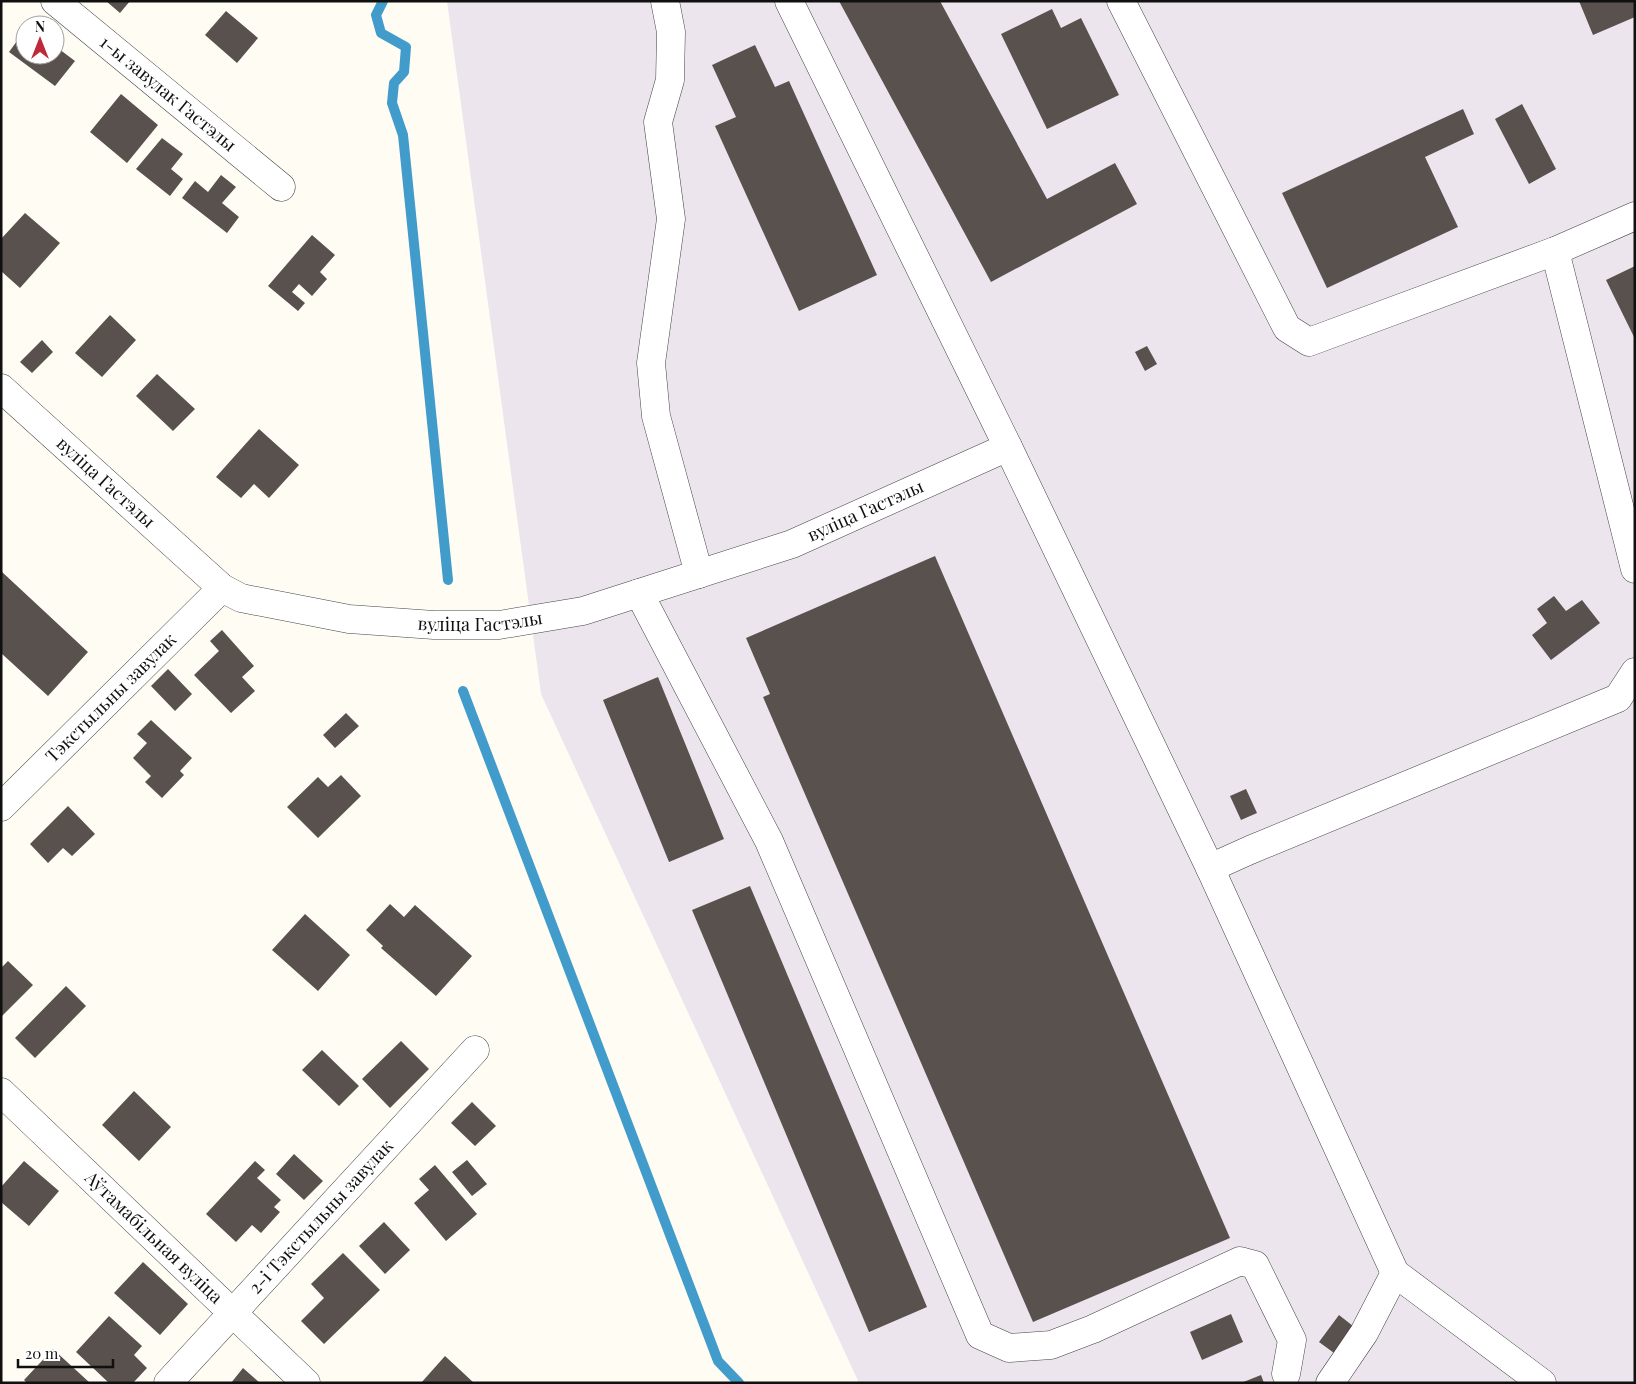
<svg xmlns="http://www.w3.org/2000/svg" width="1636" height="1384" viewBox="0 0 1636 1384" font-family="'Playfair Display',serif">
	<rect width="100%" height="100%" fill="#fffcf4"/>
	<path fill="#ede5ee" d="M447 1H1635V1383H859L541 694Z"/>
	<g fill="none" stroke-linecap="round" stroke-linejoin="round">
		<path stroke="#429ccb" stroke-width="10" d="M383 1 376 15 381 33 406 47 404 72 394 83 392 103 403 135 448 580
			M463 691 718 1361 739 1383"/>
	</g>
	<path fill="#59514d" d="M106 1H130L120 13Z
		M839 1H940L1047 199 1115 163 1137 204 991 282Z
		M1579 1H1634L1635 17 1593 35Z
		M1052 9 1061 28 1081 18 1119 95 1047 129 1001 34Z
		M226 11 258 38 237 63 205 35Z
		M25 30V55H55V46L75 61 55 86 9 52Z
		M755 45 775 87 789 81 877 275 799 311 715 126 736 117 712 65Z
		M121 94 158 125 127 163 90 132Z
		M1522 104 1556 169 1529 184 1495 119Z
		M1463 109 1474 134 1425 157 1458 227 1327 288 1282 193Z
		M162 138 183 154 171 169 183 179 170 196 136 169Z
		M221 175 236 187 222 203 239 217 227 233 182 198 195 181 208 192Z
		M25 213 60 243 20 288 1 271V239Z
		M312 235 335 255 320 272 327 279 312 296 299 284 292 292 305 303 298 311 268 286Z
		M1635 266V339L1606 280Z
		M110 315 136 340 102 377 75 353Z
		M42 340 53 352 32 373 20 362Z
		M1147 346 1157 364 1145 371 1135 352Z
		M157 374 195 409 173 431 136 396Z
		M259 429 299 465 269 498 254 484 241 498 216 477Z
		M935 556 1230 1238 1033 1322 763 697 770 694 746 638Z
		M1 571 88 652 48 696 1 653Z
		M1554 596 1566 611 1582 600 1600 623 1551 660 1532 635 1547 623 1537 609Z
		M222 630 254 666 242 677 255 691 231 713 194 675 219 651 210 641Z
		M168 669 192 694 175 711 151 686Z
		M658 677 724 839 669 862 603 700Z
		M346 713 359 726 335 748 323 735Z
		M151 720 192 758 180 771 184 775 162 798 145 782 151 776 133 758 147 743 137 734Z
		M341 775 361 796 318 838 287 807 318 777 328 787Z
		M1246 789 1257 813 1241 820 1230 796Z
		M68 806 95 834 72 856 63 848 48 863 30 844Z
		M750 886 927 1307 869 1332 692 910Z
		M390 904 404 917 415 905 472 956 436 996 381 948 383 946 366 930Z
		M305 914 350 955 318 991 272 950Z
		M8 961 33 985 1 1017V968Z
		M66 986 86 1006 35 1058 15 1038Z
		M401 1041 429 1069 390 1108 362 1079Z
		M322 1050 359 1086 339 1106 302 1070Z
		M134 1091 171 1127 139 1161 102 1125Z
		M472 1102 496 1126 475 1146 451 1123Z
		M294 1154 323 1181 304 1200 276 1174Z
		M467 1160 487 1184 472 1196 452 1172Z
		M24 1161 59 1191 29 1226 1 1202V1187Z
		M255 1161 265 1170 257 1178 281 1200 274 1207 280 1212 261 1233 252 1225 236 1242 206 1214Z
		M435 1165 477 1214 446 1241 414 1203 429 1190 419 1179Z
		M384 1222 410 1250 385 1274 359 1246Z
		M343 1253 380 1290 324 1344 301 1321 324 1298 311 1284Z
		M143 1262 188 1304 160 1335 114 1293Z
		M1231 1314 1243 1342 1202 1360 1190 1332Z
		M1339 1315 1353 1326 1334 1353 1319 1342Z
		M109 1316 142 1346 134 1355 147 1368 133 1383H109L76 1352Z
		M53 1349 90 1383H27L24 1380Z
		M445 1356 474 1383H421Z
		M243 1368 260 1383H231Z
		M1261 1375 1264 1383H1241Z"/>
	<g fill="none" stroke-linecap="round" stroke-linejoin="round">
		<g stroke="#434343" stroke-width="29">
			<g id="minor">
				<path id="s1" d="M55 1 281 187"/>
				<path d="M665 1 671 32 670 80 658 122 671 219 651 363 656 416 699 574"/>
				<path d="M789 1 1008 447 1210 868 1395 1273 1542 1383"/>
				<path d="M1121 1 1287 328 1309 342 1555 251 1635 216"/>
				<path d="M1555 251 1635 569"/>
				<path id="s2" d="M1 388 222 588 241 598 349 619 434 625H499L583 611 792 544 1008 447"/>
				<path d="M639 593 769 841 980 1335 1009 1348 1051 1345 1093 1329 1240 1261 1255 1265 1292 1340 1286 1374"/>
				<path id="s3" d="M1 807 222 588"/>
				<path d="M1210 868 1250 850 1618 698 1635 672"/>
				<path id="s4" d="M1 1092 306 1383"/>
				<path id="s5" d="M168 1383 475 1050"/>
				<path d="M1330 1383 1364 1333 1395 1273"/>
			</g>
		</g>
		<use href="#minor" stroke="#fff" stroke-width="28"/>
	</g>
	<g text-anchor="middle" stroke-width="5" stroke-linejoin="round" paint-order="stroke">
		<g font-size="18" fill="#101010" stroke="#fff">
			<text dy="6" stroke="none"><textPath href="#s1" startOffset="146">1-ы завулак Гастэлы</textPath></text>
			<text dy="6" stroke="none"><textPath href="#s2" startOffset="141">вуліца Гастэлы</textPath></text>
			<text dy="6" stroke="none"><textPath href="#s2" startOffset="965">вуліца Гастэлы</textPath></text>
			<text dy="6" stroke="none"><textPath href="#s2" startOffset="561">вуліца Гастэлы</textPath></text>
			<text dy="6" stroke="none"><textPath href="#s3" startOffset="155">Тэкстыльны завулак</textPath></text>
			<text dy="6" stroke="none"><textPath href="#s5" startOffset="226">2-і Тэкстыльны завулак</textPath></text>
			<text dy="6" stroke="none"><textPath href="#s4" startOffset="211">Аўтамабільная вуліца</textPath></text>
		</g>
	</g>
	<rect width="1636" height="1384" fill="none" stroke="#101010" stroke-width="5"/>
	<g transform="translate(40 40)"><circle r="24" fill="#ffffff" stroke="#9f9f9f"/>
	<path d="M0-4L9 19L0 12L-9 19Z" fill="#be2a39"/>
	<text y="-8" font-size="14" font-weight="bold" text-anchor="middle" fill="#101010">N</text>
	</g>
	<path d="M18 1359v8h95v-8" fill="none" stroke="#101010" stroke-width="2.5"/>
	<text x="25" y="1359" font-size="15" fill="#101010" stroke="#ffffff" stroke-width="4" paint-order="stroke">20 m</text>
</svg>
